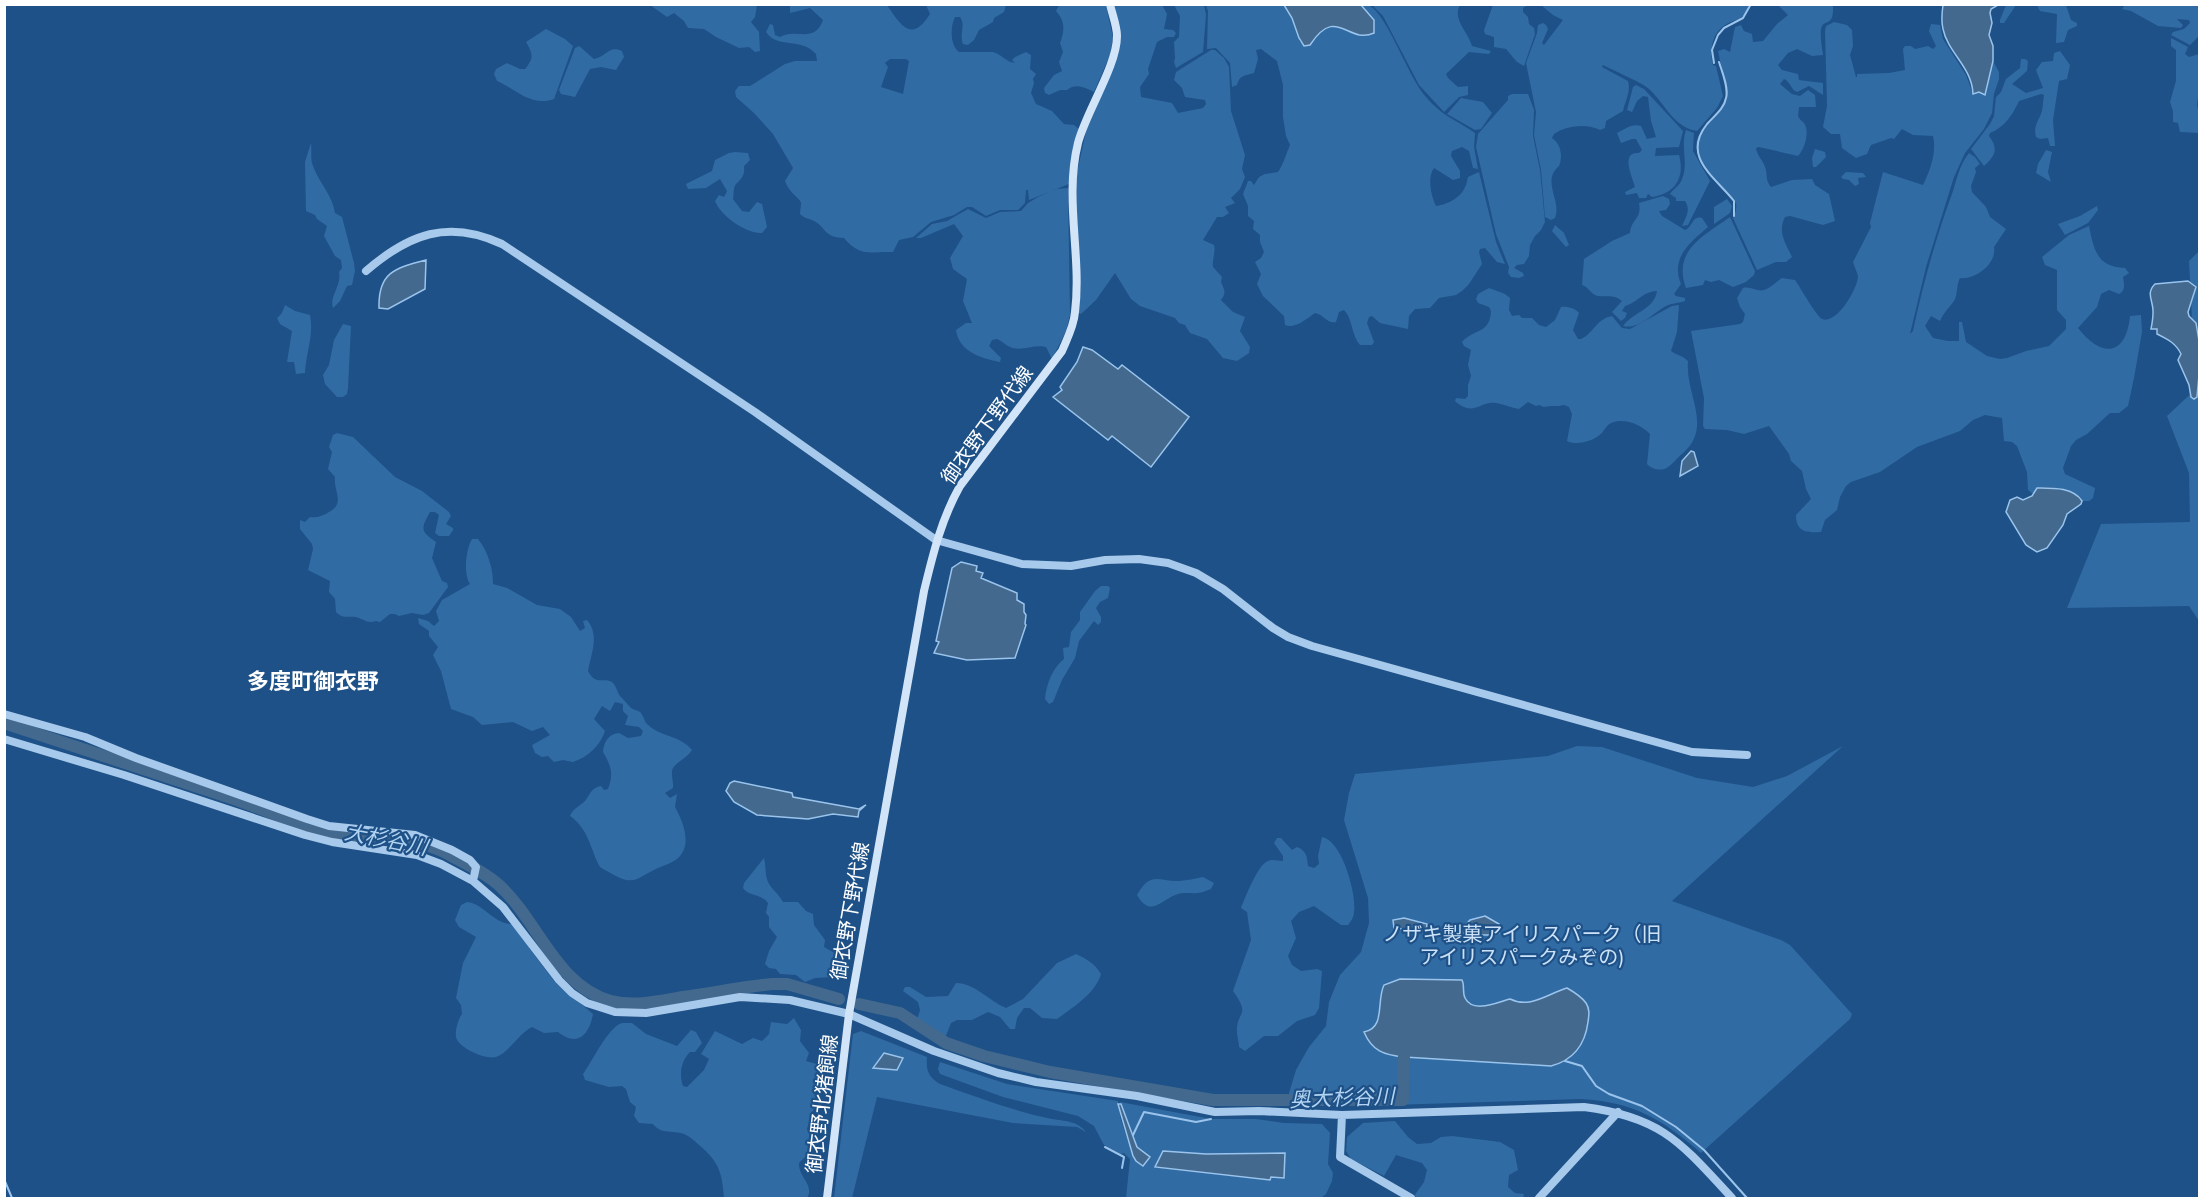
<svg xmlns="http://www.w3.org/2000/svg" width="2204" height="1203" viewBox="0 0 2204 1203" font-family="'Nunito Sans','Noto Sans JP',sans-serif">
	<rect width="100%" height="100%" fill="#1e5187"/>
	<path fill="#316ba4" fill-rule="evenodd" d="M650 5H757L755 17 751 22 759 32 760 51 755 52 749 47 739 48 716 37 704 29 688 28 684 21 674 13 667 17Z
		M790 5H887C901 26 912 43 930 14L926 5H1006L1004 12 994 18 993 22 979 30 974 40 968 45 963 44C959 34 966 25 960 17H955C950 27 950 45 959 52H993C1001 54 1006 62 1015 63L1012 60 1015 57 1026 52 1031 55 1030 69 1036 74 1033 79 1034 83 1031 93 1036 104 1052 111 1064 124 1074 125 1079 129 1069 184 1029 200 1028 190H1026L1025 203 1018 210H1000L986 216 972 207H967L954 215 931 222 913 237 899 240 893 252C870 251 861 258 844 238 823 237 827 228 814 221 808 218 805 219 800 214 800 211 801 207 801 203 800 198 789 193 785 181L793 168 773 134 754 113 736 97 735 91 739 86H750L785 64 795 61H817L816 54C801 37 777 49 766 32L770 24 773 25 775 35 780 37C796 27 814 45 823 20L810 8 790 13ZM890 59H906L909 61 903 94 881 87 888 67 885 63Z
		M1059 5H1106L1113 38 1110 55 1094 92C1084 87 1076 83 1067 90H1060L1049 95 1045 93 1044 88 1054 75 1062 71 1059 62 1063 52 1060 43C1065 30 1065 21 1056 11Z
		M1115 5H1162L1167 14 1164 29 1173 30 1176 33 1174 37H1167L1157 42 1148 69 1149 74 1140 87 1141 97 1172 103 1178 113 1203 108 1206 104 1205 100 1185 97 1182 88 1174 80 1176 72 1211 50H1215L1224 58 1229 67 1231 111 1245 155 1242 169 1245 177 1240 189 1231 198 1235 203 1225 207 1229 213 1223 217H1217L1203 240 1214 245C1216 251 1212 259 1213 267L1222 277 1221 282C1224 290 1227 292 1221 300L1233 312 1245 317 1240 331 1250 347 1249 353 1237 361 1223 358 1207 339 1190 333 1185 325 1179 323 1175 318 1140 306 1131 299 1115 273 1096 300 1081 314 1079 313 1075 205 1076 177 1087 127 1116 58Z
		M1174 5H1204L1206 15 1203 52 1176 68 1174 62 1175 58 1174 42 1179 37 1180 16Z
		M1206 5H1284L1292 18 1300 42 1310 45C1336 5 1348 45 1374 33 1375 20 1369 13 1361 5 1366 5 1367 4 1370 6 1388 16 1408 77 1426 97 1443 117 1455 119 1475 133L1474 147 1478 169 1473 168 1469 151 1462 147 1452 151 1451 156 1460 171V178L1453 180 1434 168C1427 177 1431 196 1436 206 1446 205 1461 198 1465 187 1467 184 1467 180 1468 177L1479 172 1496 242 1505 264 1497 262 1485 248 1480 249 1479 252 1482 264 1469 284 1462 291 1456 295 1439 298 1430 308 1415 309 1409 316 1408 329 1380 323 1372 316 1369 317 1367 323 1374 342 1372 345H1360C1351 335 1353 319 1344 310L1339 312 1336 322C1327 324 1323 314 1315 313 1306 319 1296 329 1285 325L1284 316 1263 296 1257 284 1261 274 1255 262 1261 258 1264 252 1260 242V235L1253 229 1254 221 1248 216V206L1243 194 1248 181H1251L1254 185 1259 177 1265 174 1278 172C1284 163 1286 154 1290 145L1286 136 1283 117V85L1277 61 1261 49 1256 50 1258 59 1254 73C1244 76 1240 75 1237 85L1232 87 1230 63 1216 48 1207 49 1208 11Z
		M1372 5H1460C1452 20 1468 31 1472 46L1491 51 1489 54 1469 52 1446 74 1448 78 1458 87 1468 86V95L1459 97 1444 112 1419 85 1383 16Z
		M1493 5H1528L1523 8V12L1528 17 1529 24 1534 28 1535 34 1524 66 1517 62 1506 49 1494 47V37L1485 34 1484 30Z
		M1541 5H1750C1742 22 1738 17 1725 25 1712 33 1709 51 1713 65L1716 66 1723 96 1717 108 1697 131C1671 127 1664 99 1645 86 1632 78 1616 72 1603 65L1602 67 1628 81C1631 92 1625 101 1623 111L1606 121 1605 128 1600 130C1586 123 1566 126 1554 134L1552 138C1561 144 1563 156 1559 166 1541 181 1562 201 1555 218L1551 220 1545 217 1541 170 1534 135 1536 112 1526 63 1537 33 1538 25 1543 23 1546 25 1548 29 1542 43 1544 45 1563 20 1553 15Z
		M1778 5H1833C1834 29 1824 17 1821 29 1820 37 1822 47 1823 55L1812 56 1797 49 1788 53 1778 65 1782 70 1798 74 1799 80 1823 83V95L1809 86 1797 92C1790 89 1791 82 1784 79L1780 84 1792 94 1800 96 1808 90 1815 95 1816 107H1799L1798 116C1799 119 1802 121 1804 123 1810 131 1805 149 1798 156L1759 147 1756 148C1757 156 1763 160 1765 167 1768 175 1765 180 1771 187L1792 180 1812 179 1815 185 1829 194 1835 221 1823 225 1790 216 1785 217C1777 232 1786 244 1792 257L1786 262H1776L1757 270 1733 218C1735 214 1737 209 1736 204 1734 196 1723 189 1717 183 1709 175 1700 162 1697 151 1691 128 1725 115 1727 94L1718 51 1724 49 1730 52 1735 27 1741 25 1744 31 1752 34 1753 42 1763 41 1777 24 1788 15Z
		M2006 5H2016L2004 23H2000V20Z
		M2037 5H2066L2071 20 2077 23V26L2068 30 2064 42 2056 43 2057 14 2040 11Z
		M2125 5H2199V36L2190 45 2171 35 2173 32 2184 29 2190 23 2189 20 2177 19 2183 25 2181 28 2158 26 2131 11 2122 9Z
		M1834 22 1847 25 1852 30 1853 46 1850 55 1856 77H1857V74L1889 73 1905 70 1903 49 1905 46H1911L1915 49 1928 46 1933 49 1936 46 1929 31 1931 24 1940 25 1943 39 1966 75 1973 94 1979 92 1984 95 1993 61 1999 72V79L1994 94 1992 113 1984 129 1965 153 1954 177 1926 267 1910 334 1913 331C1923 284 1936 237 1953 191 1957 178 1960 164 1969 153L1975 157 1980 164 1975 168 1976 172 1971 186 1972 192 1986 207 1990 217 2006 229 1994 247C1997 264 1975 280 1960 278 1956 285 1958 295 1954 301 1949 308 1944 312 1940 321L1931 316 1925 326 1933 338 1948 341H1959V322H1962L1966 342 1987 356 2000 359 2007 358 2026 351 2049 346 2066 329V320L2057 310V270L2045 265 2042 257 2069 235 2089 226C2094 250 2097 267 2125 268L2129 273 2123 277C2124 284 2126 290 2119 294L2109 290 2101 294 2097 307 2078 328C2101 358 2126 357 2130 316L2141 315 2142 332 2134 378 2128 406 2119 413H2110L2087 434 2076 440 2071 446 2063 468 2065 474 2095 488 2093 498 2089 501H2082C2072 487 2052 487 2037 488L2033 494 2028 490 2027 472 2017 446 2012 442 2004 441 2002 418 1985 415 1973 420 1960 431 1917 447 1880 472 1851 482 1846 486 1840 497 1837 510 1825 520 1821 532C1807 533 1796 532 1796 515L1811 499 1806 489 1802 471 1791 461 1789 454 1769 426 1744 434 1727 430 1705 429 1703 426 1704 398 1691 331 1740 324 1743 322 1745 314 1740 307 1737 298 1743 288C1751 286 1757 292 1764 290 1770 289 1777 281 1782 278L1795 280C1800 287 1817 317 1822 319 1837 325 1858 288 1858 276 1857 272 1854 266 1853 262L1871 227 1870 223 1883 172 1923 185C1930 171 1937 152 1933 136L1913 135 1902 129 1894 139 1891 138 1871 145 1867 154 1856 158 1842 148 1840 134H1831L1823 127 1827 106 1825 31 1826 26Z
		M546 29 565 39 573 46 554 99C531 107 516 89 497 81L494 74 496 69 507 63 520 69H525C534 58 533 54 526 42Z
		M2171 38 2188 47 2185 54 2189 57 2199 54V88L2197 105 2199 114V133L2180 132 2178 123 2173 122V111L2170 102 2176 81V50L2171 46Z
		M579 46 594 59C606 57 609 45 622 51L624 57 616 70 601 67 590 69 575 97 561 94 559 90 575 48Z
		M2060 51 2070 65 2067 79 2059 81 2053 120 2055 146H2050L2048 138 2040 139 2036 137C2033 125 2039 121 2042 111 2043 106 2043 100 2044 95L2041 94 2019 101C2013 114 2005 127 1990 133L1989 136C1999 149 1995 156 1984 166L1971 149 1990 124 1994 116 1996 97 2001 92 2006 79 2020 68 2021 59H2025L2028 61 2027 71 2012 84 2026 93 2043 88 2036 70 2042 62 2053 61 2054 53Z
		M1636 85 1644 89 1683 131 1679 147 1656 148 1655 156 1679 155C1685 177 1676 193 1652 197L1648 194 1646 198H1639L1637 193 1626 195 1625 192 1635 187C1632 177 1620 151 1639 153L1642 150 1636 139H1632L1621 143 1617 133C1625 129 1632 123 1641 126L1647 139 1656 137 1651 121 1648 97 1643 96 1637 101 1632 112 1627 110 1633 87Z
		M1512 94H1528L1534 110 1533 136 1540 170 1545 222 1541 230 1535 236 1530 245 1529 256 1524 264 1517 265 1514 268 1523 273 1524 276 1519 278 1511 277 1508 273 1509 267 1496 234 1476 147 1478 134 1508 100V96Z
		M1461 98 1483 102 1492 113 1481 129 1475 130 1447 114Z
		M1686 130 1694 133 1693 151 1710 181 1688 225 1682 226C1686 217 1691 210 1685 201H1676V198L1670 194C1673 189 1680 186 1682 179 1689 164 1680 146 1686 130Z
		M311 143C312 150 310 158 313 166 319 183 332 194 335 213L342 217 354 263 355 271 352 285 347 286 340 301 333 308C329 296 342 286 339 272L342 268 341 260 335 256 324 236 327 226 317 219 315 215 306 211 305 162Z
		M1815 149 1825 152 1826 157 1816 167H1813L1812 158Z
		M2046 150 2052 152 2048 172 2051 182 2036 173 2038 164Z
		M735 152 748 153 750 160 744 166C745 175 742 178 736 184 733 188 734 194 733 199L742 211 749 212 757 202 762 204 767 227 762 233C746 234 720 215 715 201L719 195 724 197 727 191 720 179 706 188 688 189 686 184 712 171 715 160 729 153Z
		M1846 172 1863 173 1866 177 1858 178 1859 184 1855 186 1849 180 1843 179 1841 177Z
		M1068 188 1070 315 1066 331 1052 359 1046 347C1034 344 1021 352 1010 347 1005 345 1002 341 997 339L992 340 989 346 1001 358 1000 362C981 358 959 352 956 330L966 323H972L963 301 967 279 953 269 950 258 963 236 954 224 921 238H916L932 224 947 221 968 209 986 218 1000 212 1021 211 1028 203 1038 197 1056 189Z
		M1663 196 1669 199 1670 204 1666 210 1659 211 1662 216 1685 230C1693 227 1692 215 1702 218L1708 227C1691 242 1670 257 1681 284L1674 294 1676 296 1685 298V301C1679 303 1672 303 1666 306 1653 313 1639 330 1623 326 1633 312 1654 310 1657 291 1641 292 1639 302 1625 306L1622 311 1627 313 1625 318 1621 321 1612 312 1622 301C1614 294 1608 297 1598 296 1591 295 1590 288 1582 285L1584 259 1612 241 1630 233C1631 219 1642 220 1639 203Z
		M1727 199 1732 206 1730 213 1714 224V207Z
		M2097 206 2098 210 2088 223 2065 235 2058 224 2080 216Z
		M1730 217 1755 271 1754 275 1746 282 1733 287 1719 280 1711 282 1705 280 1703 285 1686 288C1672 250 1705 235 1730 217Z
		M1555 225 1564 233 1569 245 1566 247 1552 231Z
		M2199 251V333L2192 319 2189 261Z
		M1489 288 1505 294 1510 298 1509 310 1512 316 1519 315 1522 318H1532L1539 325 1546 327 1555 320 1561 307C1567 306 1575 308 1579 313L1573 330 1578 339H1581C1594 333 1596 319 1612 316L1622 328 1630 329 1672 306 1679 305 1677 332 1671 351C1674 354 1682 355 1688 361 1685 395 1714 427 1682 454 1677 458 1673 464 1668 467 1661 472 1652 469 1647 464L1650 434C1642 425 1624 417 1611 423 1607 425 1605 429 1602 433 1594 441 1577 446 1567 441L1572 414 1569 407 1564 405C1557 407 1552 405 1544 407L1539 405 1536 406 1528 402 1519 409C1511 408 1504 404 1496 403 1480 400 1474 418 1455 401L1456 398 1465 399 1468 396V385L1471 376 1468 365 1471 350 1464 346 1462 342C1475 328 1490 334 1491 311L1489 307 1478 303 1476 299 1478 294Z
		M285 305 295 311 310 315C314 336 306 352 305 373L296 374 294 362H287L292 331 280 324 277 318 282 313Z
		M343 324 351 326 348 388 347 394 343 397H337L325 384 323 375 329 365 334 340Z
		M2199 386V621L2189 606 2067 608 2101 524 2190 522 2189 473 2167 416Z
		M337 433 353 437 395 477 422 491 449 512 451 516 446 524 453 528V530L449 536H439L435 533 439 515 435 512H430C420 530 421 531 436 542L432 558 442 581 447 583 448 587 429 613 423 615 412 613 399 616 395 614H390L380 622 376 621C367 624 364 619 356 617 347 616 343 619 336 612L335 599 329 592 330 581 308 570 313 549 312 544 300 529V520L305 522 310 517C317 518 323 516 329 512 346 503 333 491 335 477L328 469 332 452 329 447 333 435Z
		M472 539H478C488 551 493 569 493 584L507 588 537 605 560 609 571 617 580 631 585 628 583 621 587 620C600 635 591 654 588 671 596 686 602 677 612 682 617 686 617 694 622 698 625 701 628 705 631 708 634 710 637 710 640 712 644 716 644 721 647 724 660 737 680 735 692 750 687 758 678 761 673 768 670 774 674 782 673 788L665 793 670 798 677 794 675 807C684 823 694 849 674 861 667 865 659 867 652 871 643 875 637 882 626 880 618 878 607 871 600 867 590 849 589 829 570 816 573 809 578 807 584 802 590 796 590 788 601 786L604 790 608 789C614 773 611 766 603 752 604 742 608 734 619 733L628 738 641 736 643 731 639 727 625 725 628 716 623 711V704L615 702 610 711 602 706 594 719 605 731C600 746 588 757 573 762L563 760 554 762 548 756 542 757 535 753 532 745 550 735 543 727 532 731 513 722 482 725 473 717 451 709 441 671 433 655 438 647 429 636V631L419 624 418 618 428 621 434 626 439 621 436 611 442 600 470 584C463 574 466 549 472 539Z
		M1101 586H1108L1110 588 1108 598 1100 602 1096 608 1101 617V622L1098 625 1094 621 1079 641 1075 658 1062 680 1053 702 1049 704 1045 699C1046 685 1053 667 1064 659L1063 648 1069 647 1071 632 1080 620V612L1095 591Z
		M1577 746 1602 747 1697 778 1753 787 1787 776 1843 746 1672 901 1781 940 1790 945 1852 1014 1850 1019 1701 1153C1662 1119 1634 1102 1581 1099L1392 1105 1289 1103V1093L1296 1070 1309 1047 1326 1026 1329 1002 1340 975 1361 952 1369 923 1368 898 1344 820 1349 793 1355 774 1548 756Z
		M1322 837C1342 840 1357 895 1354 912 1354 917 1351 921 1348 925H1341L1314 906 1299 912 1291 921 1296 938 1288 956 1292 965 1301 971 1317 969 1322 971 1319 1008 1315 1015 1297 1021 1278 1036H1264L1245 1051 1239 1047C1239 1042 1237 1037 1237 1032 1236 1010 1252 1018 1233 991L1251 940 1247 912 1241 908C1245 898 1258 864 1268 861 1272 859 1278 861 1283 861V856L1274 843 1277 838H1281L1292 850 1297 847C1307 851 1307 857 1308 866L1314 868 1319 864 1318 856Z
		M764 858C766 866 765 875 768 882 772 890 779 894 783 902H798L806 911 813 914 814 925 825 940 824 947 840 956 842 965 837 968V972L834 977 815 978 805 982 796 975 780 974 776 969 769 968 765 964 769 951 777 937 769 927V917L766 913 768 903C760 893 750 897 743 888L744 883Z
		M1203 877 1214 883 1211 889C1207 890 1202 893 1197 893 1191 894 1184 892 1178 894 1161 899 1151 919 1137 895 1151 870 1159 882 1179 881 1187 880 1195 879 1203 877Z
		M467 902C484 903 494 926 515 924L530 949 554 981 593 1014C589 1036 577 1047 558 1032L544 1033 532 1027C518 1034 510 1052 496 1057 486 1060 458 1048 456 1037 455 1031 458 1019 462 1014L461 1005 456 998 463 963 476 937 459 927 455 920 461 905Z
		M1076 954C1087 959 1095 964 1101 974 1096 993 1072 1008 1057 1019L1042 1018 1030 1008H1024L1017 1018 1015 1029H1010L1000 1017 988 1012 972 1020H957L951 1023 945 1038H942L917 1020 920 1010 918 1002 903 991 905 987H910L926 997 948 996 956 983C975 983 989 1001 1006 1008L1023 999 1057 963Z
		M794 1018 801 1030 800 1041 809 1053 806 1061 820 1065C822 1090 814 1107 807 1129 818 1149 813 1149 799 1163 798 1177 815 1185 807 1198H724C722 1172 719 1162 699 1145 695 1141 689 1136 684 1134 672 1130 662 1135 653 1124L639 1123 634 1116 636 1107 630 1102 626 1089 622 1086 609 1087 585 1080 583 1074C592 1062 608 1027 622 1023 625 1023 629 1023 632 1023L646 1034 677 1046 691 1030 696 1032 702 1043 695 1052H690C681 1061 679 1074 683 1086L687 1087 704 1070 709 1059 701 1054 715 1031 742 1044 753 1038 762 1041 769 1034 771 1022 787 1024Z
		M861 1031 927 1057C926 1070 928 1077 940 1084 977 1097 1013 1111 1052 1119 1064 1121 1078 1121 1086 1132L1077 1127 1013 1123 877 1097 852 1198H834L853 1034Z
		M940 1062 1007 1084 1118 1101 1121 1120 1133 1156 1149 1157 1137 1147 1120 1102 1211 1119H1256L1284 1123 1322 1124 1330 1133 1328 1164 1333 1173 1332 1181 1326 1194 1321 1198H1126L1130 1159 1124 1153 1121 1154 1104 1145 1094 1126 1078 1116 1003 1097 940 1074 938 1069Z
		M1395 1121 1408 1137 1417 1144 1431 1143 1441 1137 1452 1136 1500 1142 1514 1150 1518 1170 1509 1175 1508 1187 1515 1193 1524 1194 1523 1198H1418L1414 1196 1424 1182 1427 1170 1422 1163 1396 1155 1384 1176 1351 1159 1346 1151 1347 1137 1363 1123Z"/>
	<path fill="#43698f" stroke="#9ac4ec" stroke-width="1.5" d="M1284 5H1361L1374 20V33C1347 45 1337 4 1310 45L1304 46 1299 38 1292 18Z
		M1943 5H1998L1991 9 1990 13 1992 23 1989 35 1993 46V61L1985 95 1979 92 1973 94C1972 67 1948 53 1943 29 1941 21 1942 12 1943 5Z
		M426 260 425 289 388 309 379 308C378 273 394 268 426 260Z
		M2188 281 2196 287 2188 312 2189 316 2196 323 2199 341V375L2197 397 2194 399 2191 397 2189 385 2178 360 2181 354C2176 343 2167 339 2157 334V329H2151C2152 324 2153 318 2153 313 2154 301 2145 294 2155 284Z
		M1083 347 1092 350 1118 369 1122 365 1189 417 1151 467 1112 436 1108 440 1053 397 1062 390 1060 387 1077 362Z
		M1691 451 1694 452 1698 466 1680 476 1682 461Z
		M2037 488C2052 488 2073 487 2082 501L2081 504 2067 514 2063 525 2047 548 2037 552 2026 545 2006 512 2010 500 2017 497 2023 500 2032 496Z
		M961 562 977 566 976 571 983 573 981 578 1017 593V600L1024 604V612L1026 615 1025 624 1026 625 1015 658 967 660 934 653 939 642 936 641 952 568Z
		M734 781 792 793 793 797 859 809 866 805 859 811 858 817 833 814 808 819 757 815 734 802 726 791 730 783Z
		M1485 916 1499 924V933L1496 935H1469L1463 933 1461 930 1470 920Z
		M1404 918 1427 924 1426 931 1394 928 1393 920Z
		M1400 979 1462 980C1465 986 1462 992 1465 998 1473 1014 1498 1002 1510 999 1530 1009 1547 994 1567 988 1574 992 1581 996 1586 1003 1590 1009 1589 1015 1588 1022 1585 1045 1574 1060 1551 1066L1404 1057C1384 1055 1372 1051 1364 1032 1386 1028 1376 1001 1384 985Z
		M884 1053 903 1058 897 1070 873 1068Z
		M1118 1104H1121L1137 1147 1150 1157 1143 1166 1136 1161 1133 1156Z
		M1163 1151 1206 1154 1285 1153 1284 1178 1271 1177 1270 1180 1155 1167Z"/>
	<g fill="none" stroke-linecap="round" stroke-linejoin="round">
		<path stroke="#9ac4ec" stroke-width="2" d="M1719 62C1722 72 1729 88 1726 98 1724 109 1714 116 1707 124 1681 157 1715 177 1734 201V216
			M1714 63 1712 50 1718 35 1724 28 1743 18 1751 4
			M1565 1061 1582 1066 1596 1086 1609 1094 1642 1106 1676 1127 1704 1150 1747 1198
			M1133 1135 1144 1112 1196 1122 1211 1119
			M1105 1147 1124 1157 1122 1168
			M4 1179 12 1198"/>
		<path stroke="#43698f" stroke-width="12" d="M4 723C79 748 154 772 228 797 255 806 282 818 309 827 353 841 404 832 446 853 464 863 485 872 500 886 538 921 557 987 611 1001 634 1007 660 1001 683 997 712 993 742 987 772 984H787L839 999
			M859 1004 900 1013 946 1043 984 1056 1050 1072 1213 1100H1403L1404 1053"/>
		<path stroke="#a7c9eb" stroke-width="8" d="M366 271C409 234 448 219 502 244L755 412 936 540 1022 564 1071 566 1105 560 1139 559 1168 563 1196 573 1223 589 1273 628 1288 637 1312 646 1692 752 1747 755
			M4 714 85 737 136 758 307 819 329 826 415 835 452 850 470 860 476 867 473 881 503 907 559 980 572 993 587 1003 615 1012 646 1013 740 997 790 1000 849 1014 934 1051 998 1073 1036 1082 1137 1096 1215 1112 1259 1111 1342 1115 1584 1107C1662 1117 1681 1143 1732 1198
			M4 739 124 775 305 835 332 842 417 855 441 864 473 881
			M1342 1115 1340 1157 1411 1198
			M1539 1198 1618 1112"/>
		<path stroke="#d2e4f8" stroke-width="8" d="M827 1198 849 1014 924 591C933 554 941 520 960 486L1062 351C1067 339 1074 326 1075 312 1082 256 1064 199 1078 143 1086 112 1117 66 1117 36 1117 26 1112 14 1110 4"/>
	</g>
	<g text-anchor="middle" stroke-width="4.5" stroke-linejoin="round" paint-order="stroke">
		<g font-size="20" fill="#fff" stroke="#1e5187">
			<text transform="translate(987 425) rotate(-54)" y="7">御衣野下野代線</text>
			<text transform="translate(850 911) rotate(-80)" y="7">御衣野下野代線</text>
			<text transform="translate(822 1104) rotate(-83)" y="7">御衣野北猪飼線</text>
		</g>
		<g font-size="20" fill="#cbe2f8" stroke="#1e5187">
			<text x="1522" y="941">ノザキ製菓アイリスパーク（旧<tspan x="1522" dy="23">アイリスパークみぞの)</tspan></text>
		</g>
		<g font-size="21" font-style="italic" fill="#b2d3f2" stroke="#1e5187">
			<text transform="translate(386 840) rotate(11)" y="7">大杉谷川</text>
			<text transform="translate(1342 1098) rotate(-2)" y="7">奥大杉谷川</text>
		</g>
		<g font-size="22" font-weight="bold" fill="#fff" stroke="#1e5187">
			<text x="313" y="689">多度町御衣野</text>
		</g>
	</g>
	<rect width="2204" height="1203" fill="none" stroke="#ffffff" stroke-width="12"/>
</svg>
